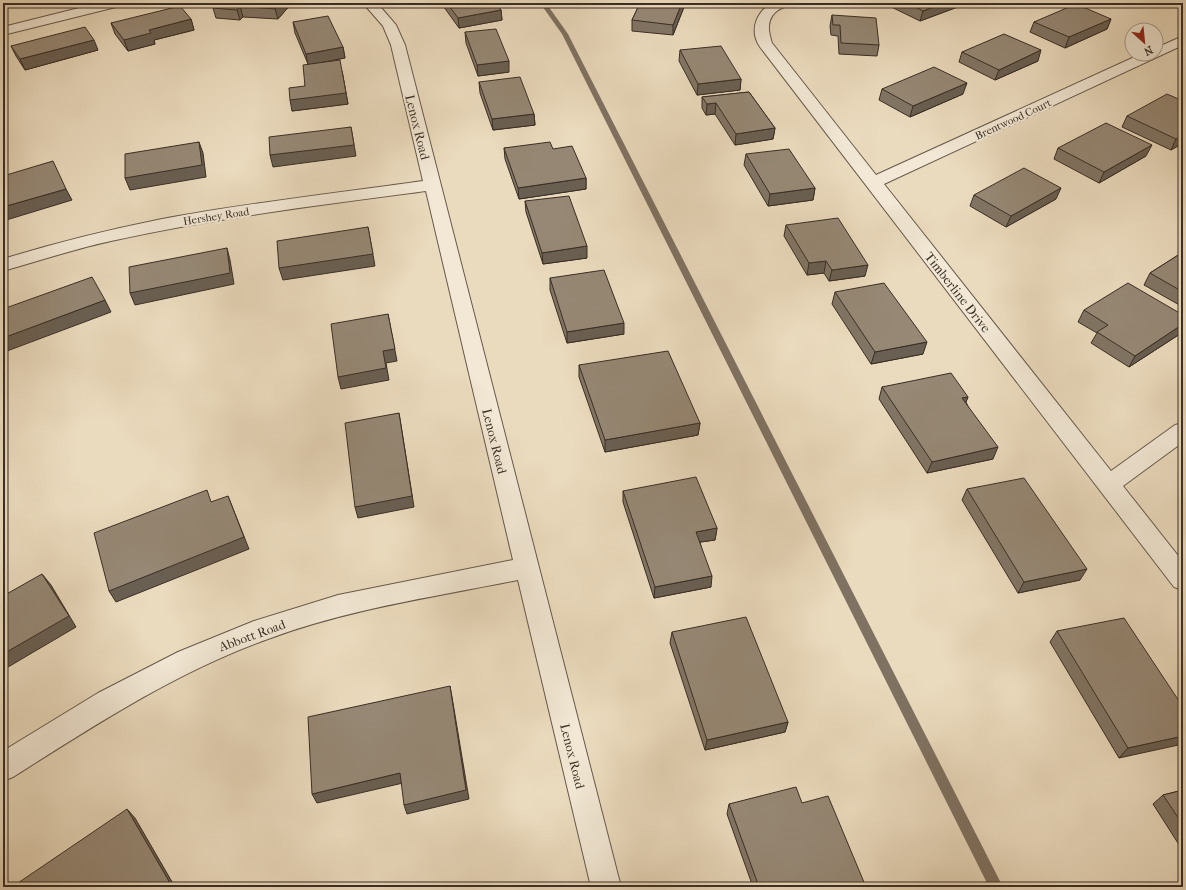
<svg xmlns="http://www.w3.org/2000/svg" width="1186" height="890" viewBox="0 0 1186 890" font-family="'IM FELL French Canon',serif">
	<rect width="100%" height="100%" fill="#ebdbbe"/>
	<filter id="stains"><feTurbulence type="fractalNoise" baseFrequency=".005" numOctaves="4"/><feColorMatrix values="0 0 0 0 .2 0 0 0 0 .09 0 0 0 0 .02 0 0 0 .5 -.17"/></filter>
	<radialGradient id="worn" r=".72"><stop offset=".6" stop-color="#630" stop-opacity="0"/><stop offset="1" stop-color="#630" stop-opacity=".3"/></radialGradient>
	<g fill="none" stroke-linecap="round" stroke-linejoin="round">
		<path fill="#7f7262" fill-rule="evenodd" d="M540 3H546L568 34 1003 887H989L562 34Z"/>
		<g stroke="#66594b" stroke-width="2">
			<path id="street" d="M99 3H122L120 6 3 35V27Z
				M363 3H377L396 25 405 45 621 887H591L518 580C434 597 348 609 268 639 176 672 95 725 13 777L3 781V751L98 693 178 652 254 621 338 595 513 560 426 191C320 205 215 218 111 241 74 249 39 261 3 271V259C55 243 108 230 162 219 248 203 336 193 423 181L391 45 383 26Z
				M772 3H789C786 7 782 8 778 10 766 19 768 31 772 43L876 175 1141 54H1156V48L1183 36V45L884 184 1111 471 1175 425 1183 423V442L1123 486 1183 562V590L1174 587 760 47C749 31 756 12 772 3Z"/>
		</g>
		<use href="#street" fill="#f2e8d5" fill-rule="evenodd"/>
	</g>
	<path fill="#817565" stroke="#392e25" d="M218 3H290L291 4 278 19 243 17 240 20 216 18 213 8Z
		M441 3H496L501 10 502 20 459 28Z
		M640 3H684V7L673 35 632 31V20Z
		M885 3H964L963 5 920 21 885 4Z
		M832 15 879 45 877 56 839 54 838 36 831 35 830 26Z
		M191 19 194 30 154 40 155 44 128 51 115 34 111 23Z
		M1111 19 1107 29 1065 48 1030 32 1034 22Z
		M293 22 343 47 345 58 312 64 342 71 348 104 292 111 305 86 308 64 295 33Z
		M465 32 509 72 478 76 466 43Z
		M11 46 98 50 25 70 16 56Z
		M680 50 741 79 740 90 697 95 679 61Z
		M962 52 1038 61 995 80 959 62Z
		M479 82 534 114 535 125 493 130 480 93Z
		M882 89 963 94 910 117 879 100Z
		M749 92 775 128 773 139 735 145 715 114 706 115 702 108V97Z
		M1183 101V143L1171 150 1122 127 1127 116Z
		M504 148 553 149 586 178V189L519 199 505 159Z
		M1058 148 1146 156 1099 183 1054 159Z
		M746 154 815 188 813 200 768 206 744 165Z
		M974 195 1056 199 1006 227 970 206Z
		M525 201 587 258 543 264 526 212Z
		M786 225 865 276 829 281 824 273 807 275 784 236Z
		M1183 252V307L1144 285 1150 273Z
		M550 278 624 334 567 343 550 290Z
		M835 292 923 354 871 364 832 304Z
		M1084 310 1183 315V332L1129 367 1091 343 1097 333 1078 322Z
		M579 365 700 423 698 435 605 452 579 377Z
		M882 387 968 397 966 402 993 459 927 473 879 399Z
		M967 489 1080 580 1018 593 962 500Z
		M623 491 717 528 715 540 700 542 711 587 654 598 623 502Z
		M1057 631 1183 707 1119 758 1050 642Z
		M672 632 788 722 785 732 705 750 670 643Z
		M1183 790V851L1153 804 1163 795Z
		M802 803 866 887H753L727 814 729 804Z"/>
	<path fill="#695f52" stroke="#392e25" d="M3 3H21L3 7Z
		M280 3H290L291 4 278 19 275 9Z
		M682 3H684V7L673 35V25Z
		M944 3H964L963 5 920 21 923 11Z
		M1119 3H1126L1118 4Z
		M240 6 243 17 240 20 237 10Z
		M501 10 502 20 459 28 458 18Z
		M191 19 194 30 154 40 155 44 128 51 124 40 149 30Z
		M1111 19 1107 29 1065 48 1069 37Z
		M94 40 98 50 25 70 20 59Z
		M343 47 345 58 308 65 306 54Z
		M1041 50 1038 61 995 80 999 70Z
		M509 61V72L478 76 477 65Z
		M342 71 348 104 292 111 290 100Z
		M741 79 740 90 697 95 698 84Z
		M967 83 963 94 910 117 913 106Z
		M716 103 715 114 706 115 707 104Z
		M534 114 535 125 493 130 492 119Z
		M351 127 356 156 273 167 270 155Z
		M775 128 773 139 735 145 736 134Z
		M1183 129V143L1171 150 1176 139Z
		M199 142 203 153 206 177 130 190 125 178Z
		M1152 145 1146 156 1099 183 1104 172Z
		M586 178V189L519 199 518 188Z
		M815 188 813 200 768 206 770 194Z
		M1061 188 1056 199 1006 227 1011 216Z
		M66 189 72 200 3 221V207Z
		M368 227 375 266 283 280 279 268Z
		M587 246V258L543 264 542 253Z
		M227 248 230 260 234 284 135 305 130 293Z
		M826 261 824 273 807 275 809 263Z
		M868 265 865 276 829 281 832 270Z
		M105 300 111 312 7 351 3 344V338Z
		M388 314 397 361 386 363 389 380 341 389 338 377 383 351Z
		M624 323V334L567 343V332Z
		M1183 324V332L1129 367 1135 356Z
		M927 342 923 354 871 364 875 352Z
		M968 397 963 408 962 398Z
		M399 413 401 425 414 507 358 518 355 507Z
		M700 423 698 435 605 452V440Z
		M998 447 993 459 927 473 932 462Z
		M228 496 249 549 116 602 109 591Z
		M717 528 715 540 694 543 696 532Z
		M1087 569 1080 580 1018 593 1024 582Z
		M42 574 51 585 76 627 3 670V654Z
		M712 576 711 587 654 598 655 587Z
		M450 686 452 697 469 799 407 814 404 805Z
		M788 722 785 732 705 750 707 740Z
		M1183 736V744L1119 758 1128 748Z
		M400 773 403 783 317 803 312 794Z
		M127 809 135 818 175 887H164Z"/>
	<path fill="#968875" stroke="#392e25" d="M218 3H280L275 9 240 6 237 10 213 8Z
		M447 3H496L501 10 458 18Z
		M640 3H682L673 25 632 20Z
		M907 3H944L923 11Z
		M1076 4 1111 19 1069 37 1034 22Z
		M180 6 191 19 149 30 151 33 124 40 111 23Z
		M832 15 876 18 879 45 841 43 840 25H833Z
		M328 16 343 47 306 54 293 22Z
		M85 27 94 40 20 59 11 46Z
		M496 29 509 61 477 65 465 32Z
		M1004 34 1041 50 999 70 962 52Z
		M721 46 741 79 698 84 680 50Z
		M340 60 346 93 290 100 289 88 305 86 303 65Z
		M934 67 967 83 913 106 882 89Z
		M520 77 534 114 492 119 479 82Z
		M749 92 775 128 736 134 716 103 707 104 702 97Z
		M1167 94 1183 101V135L1176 139 1127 116Z
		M1106 123 1152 145 1104 172 1058 148Z
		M351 127 354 145 270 155 269 137Z
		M199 142 202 165 125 178V154Z
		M550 142 553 149 572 146 586 178 518 188 504 148Z
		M789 149 815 188 770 194 746 154Z
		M53 161 66 189 3 207V176Z
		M1024 168 1061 188 1011 216 974 195Z
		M569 196 587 246 542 253 525 201Z
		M838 218 868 265 832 270 826 261 809 263 786 225Z
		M368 227 373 254 279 268 277 241Z
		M227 248 230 273 130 293 129 267Z
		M1183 252V292L1150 273Z
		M604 270 624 323 567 332 550 278Z
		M92 277 105 300 3 338V309Z
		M884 283 927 342 875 352 835 292Z
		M1128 283 1183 315V324L1135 356 1097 332 1108 325 1084 310Z
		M388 314 395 349 383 351 386 368 338 377 331 324Z
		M668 351 700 423 605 440 579 365Z
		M951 373 968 397 962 398 998 447 932 462 882 387Z
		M399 413 412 496 355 507 345 423Z
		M696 477 717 528 696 532 712 576 655 587 623 491Z
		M1024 478 1087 569 1024 582 967 489Z
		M207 490 211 502 228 496 244 537 109 591 94 533Z
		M42 574 69 616 3 654V596Z
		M746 617 788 722 707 740 672 632Z
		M1124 618 1183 707V736L1128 748 1057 631Z
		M450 686 466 790 404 805 400 773 312 794 308 717Z
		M796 787 802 803 828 796 866 887H759L729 804Z
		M1183 790V825L1163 795Z
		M127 809 170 883 164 887H12Z"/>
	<g text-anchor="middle" stroke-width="4" stroke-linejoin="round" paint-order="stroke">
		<g font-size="11" fill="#392e25" stroke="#f2e8d5">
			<text transform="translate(1013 119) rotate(-25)" y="4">Brentwood Court</text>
			<text transform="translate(216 216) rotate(-9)" y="4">Hershey Road</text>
		</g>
		<g font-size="13" fill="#392e25" stroke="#f2e8d5">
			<text transform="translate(418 127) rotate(76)" y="5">Lenox Road</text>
			<text transform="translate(958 292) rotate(52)" y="5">Timberline Drive</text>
			<text transform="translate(495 441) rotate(76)" y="5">Lenox Road</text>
			<text transform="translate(252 635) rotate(-20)" y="5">Abbott Road</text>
			<text transform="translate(573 756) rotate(76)" y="5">Lenox Road</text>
		</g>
	</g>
	<rect width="1186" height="890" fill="none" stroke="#ebdbbe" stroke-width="16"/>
	<rect x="4" y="4" width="1178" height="882" fill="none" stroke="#392e25" stroke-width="2"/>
	<rect x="8" y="8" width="1170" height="874" fill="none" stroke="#392e25"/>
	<g transform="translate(1144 42) rotate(153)"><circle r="19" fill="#f2e8d5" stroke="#a89e8f"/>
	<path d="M0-3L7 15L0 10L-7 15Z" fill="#8f2418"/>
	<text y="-6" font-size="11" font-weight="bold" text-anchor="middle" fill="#392e25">N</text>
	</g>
	<rect width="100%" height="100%" filter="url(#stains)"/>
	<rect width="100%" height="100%" fill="url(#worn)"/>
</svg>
